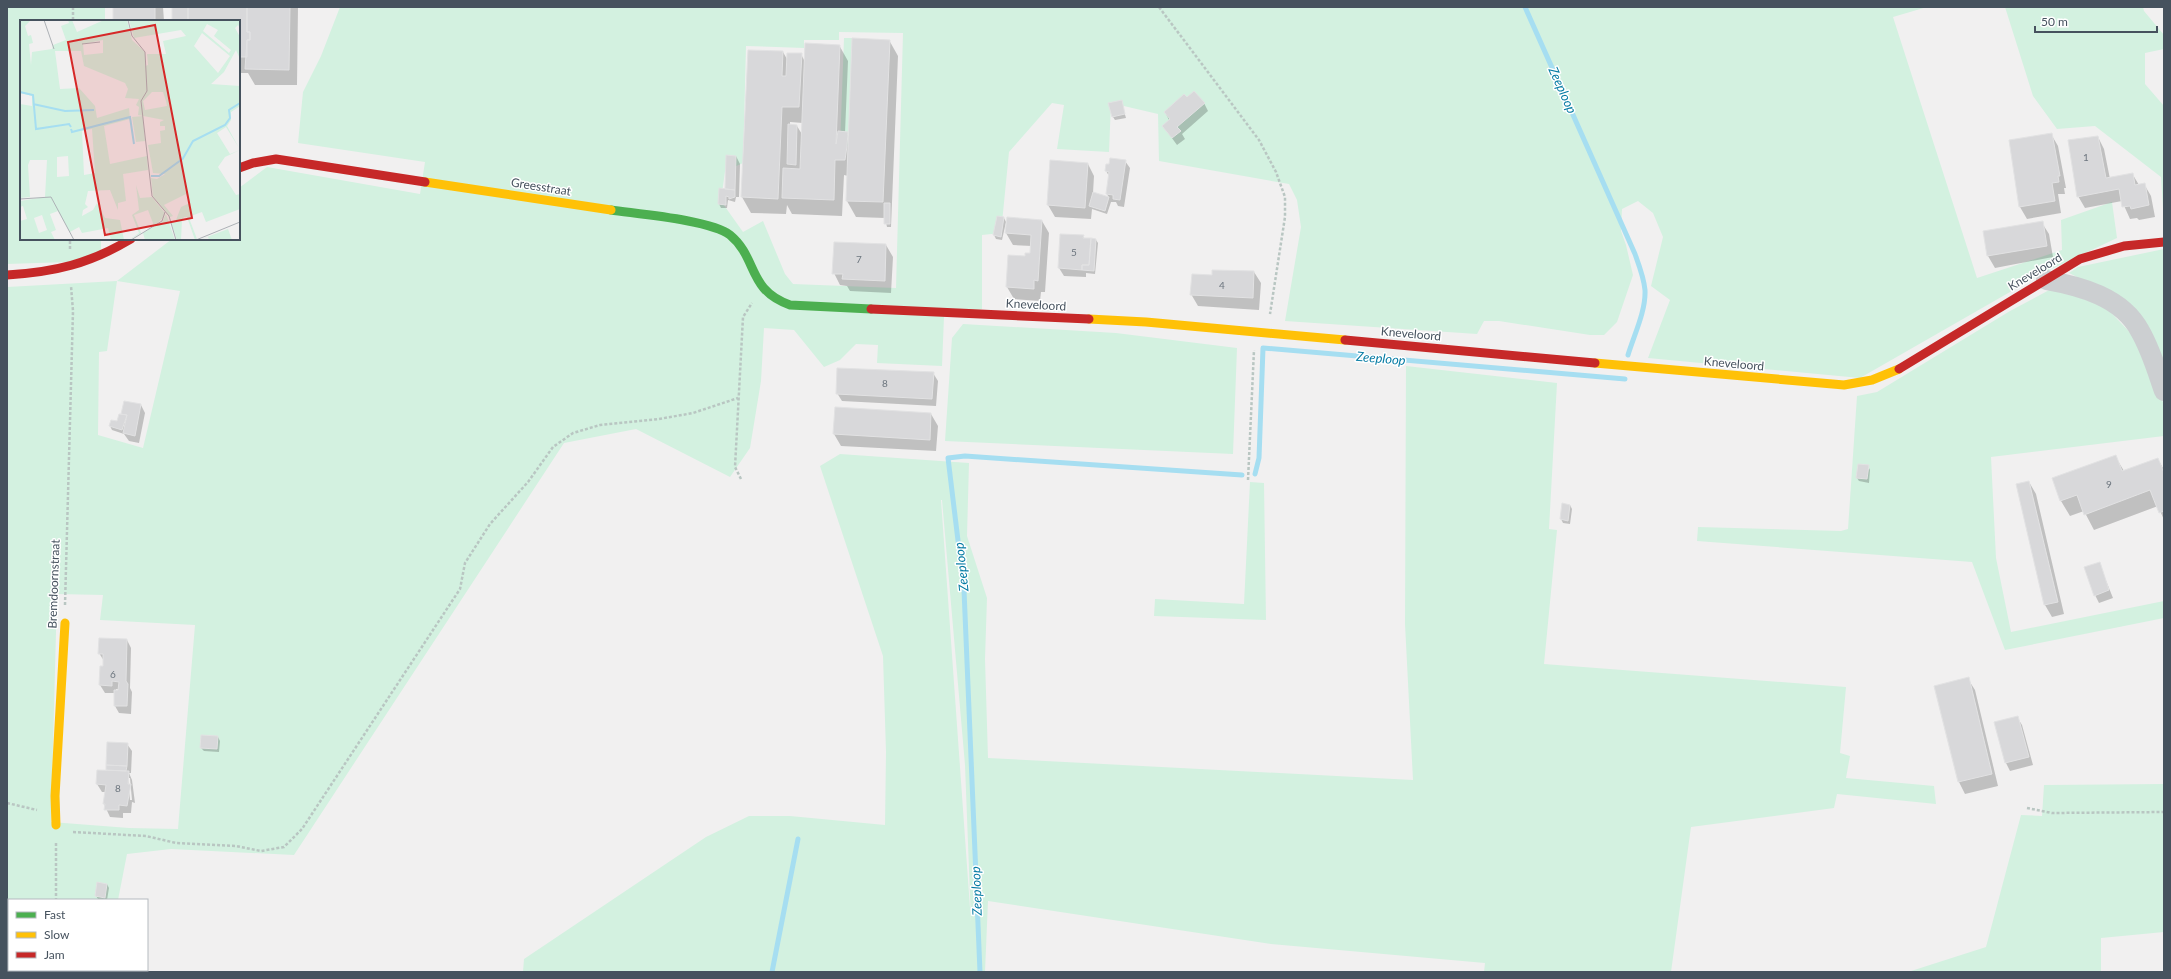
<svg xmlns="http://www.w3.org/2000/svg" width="2171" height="979" viewBox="0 0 2171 979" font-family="Lato,sans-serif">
	<rect width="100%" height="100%" fill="#f1f0f0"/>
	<path fill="#d3f1e0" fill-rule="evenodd" d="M7 7H105V21H21V239H101V252L68 262 7 264Z
		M340 7H1927L1893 17 1977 278 2062 250 2061 220 2112 202 2117 238 2043 273 1860 378 1648 358 1670 300 1651 286 1663 237 1653 213 1638 201 1622 209 1621 231 1626 245 1633 275 1617 322 1604 335H1590L1499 321H1484L1477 334 1285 321 1301 227 1297 200 1289 184 1159 161 1158 114 1111 103 1109 152 1057 149 1064 105 1052 103 1009 152 1001 233 982 235V309L944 317 942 366 877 363 878 345 856 344 840 360 824 367 794 330 764 328 761 381 750 448 730 477 636 429 564 443 294 855 171 849 127 854 118 900H9V970H105V972H7V287L117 281 172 239H239V188L267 167 420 194 425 162 298 143 303 92 321 56ZM839 32 903 33 896 288 793 284 785 274 763 221 743 232 721 201 725 171 743 163 746 46 804 48V40H839ZM117 281 180 291 143 448 98 435 99 352 107 351ZM57 594 103 595 100 620 195 625 178 829 129 828 51 822Z
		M2005 7H2143L2144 11 2164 35V49L2145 53V84L2164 106V224L2161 177 2095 126 2057 129 2033 96Z
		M844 38H852L848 146H840Z
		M2164 249V368L2077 277 2069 273 2078 267Z
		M2053 288 2119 312 2143 349 2164 405V436L1991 457 1996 558 2011 632 2164 601V618L2005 650 1972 562 1697 541 1698 527 1841 531 1848 529 1857 396 1877 392 2010 311Z
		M963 324 1116 333 1237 348 1233 454 945 441 952 338Z
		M1406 366 1557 383 1549 529 1557 530 1544 664 1846 687 1840 753 1850 756 1846 778 1934 786 1936 804 1837 794 1834 808 1691 827 1671 972H1484L1485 963 1271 944 988 901 985 972H523L524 959 706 837 749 816H790L885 825 886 752 883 656 820 466 840 454 969 463 967 536 987 598 985 659 988 758 1413 780 1405 624ZM942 500 965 765 971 922 941 500Z
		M1250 482 1264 483 1266 620 1154 616 1155 599 1244 604Z
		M2164 784V932L2101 938V972H1908L1986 947 2021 815 2042 816 2044 785Z"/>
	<path fill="#0003" fill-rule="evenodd" d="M114 7H163L164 21H114Z
		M173 7H298L297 85H255L248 73H239V21H173Z
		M889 40 898 56 891 227H887L885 218 856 217 847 201 848 176 844 175 842 216 792 214 787 205 786 214 751 213 742 197 783 52 788 61 801 54 805 62 839 45 848 61 845 133 850 137ZM790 122 803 123V136L797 126H790Z
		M1121 101 1126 118 1115 120 1113 117Z
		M1204 103 1208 111 1182 134 1185 139 1177 145 1163 126 1169 120 1165 112Z
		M2051 134 2058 146 2066 188H2064L2065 194H2058L2061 213 2027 219 2020 207 2010 141Z
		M2098 137 2104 149 2110 179 2133 175 2139 185 2144 184 2151 196 2155 217 2139 220 2137 218 2130 219 2122 201 2085 208 2078 196Z
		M736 156 740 164 739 197H736L735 202 728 200 727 208H721L719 204 727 190Z
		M1125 161 1130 168 1124 207 1118 206 1116 202H1111L1107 214 1092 209 1091 219 1055 217 1048 205 1088 164 1094 176 1093 193 1109 198 1107 194 1109 176 1106 171Z
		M1004 218 1006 222 1002 240 996 239 994 235Z
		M1042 221 1049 233 1045 292H1041L1040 301 1014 299 1007 287 1026 257 1031 254 1032 246 1013 245 1006 233Z
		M2042 223 2049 234 2053 257 1995 268 1988 256Z
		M1083 236 1085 239 1096 240 1098 243 1095 274 1086 273V277L1064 276 1059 268Z
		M886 245 893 257 891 293 850 291 847 286 840 285 834 273Z
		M1254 272 1261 283 1259 310 1198 306 1191 294 1213 276Z
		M933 373 938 381 936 406 842 401 837 393Z
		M141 405 145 413 139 443 129 441 124 434 112 430 110 426 118 423 123 416 122 414Z
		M836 408 931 414 938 426 936 451 841 446 834 434Z
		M2115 456 2124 471 2158 459 2164 470V520L2158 506 2094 530 2084 511 2070 516 2061 501Z
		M1868 466 1870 470 1869 483 1859 481 1857 478Z
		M2029 482 2036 494 2064 614 2052 617 2045 605 2017 485Z
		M1563 504 1570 505 1572 509 1570 524 1563 523 1561 519Z
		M2099 563 2113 598 2099 603 2095 595Z
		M127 640 131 648 130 688 132 692 131 714 119 713 115 706V693H105L100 685 104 661 99 653ZM116 689H119V691H116Z
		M1968 679 1975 690 1998 786 1965 794 1959 782Z
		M2017 717 2022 725 2033 765 2010 771 2006 763 1995 722Z
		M218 737 220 741 219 752 204 751 201 748Z
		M108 743 127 744 132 751 131 773H129L132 780 135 803 132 802 131 813H123V818L110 817 104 804 106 792H102L97 784 98 771H107ZM128 778H130L132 800H130Z
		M107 884 109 888 107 900 98 899 96 896Z"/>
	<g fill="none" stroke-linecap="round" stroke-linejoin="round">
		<path stroke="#a6def1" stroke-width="5" d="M1525 7 1635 254C1639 265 1644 278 1645 290 1646 311 1634 335 1628 355
			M1255 474 1259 458 1263 348 1625 379
			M772 972 798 839
			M980 972 964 590 948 458 965 456 1242 475"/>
	</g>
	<path fill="#d8d8da" stroke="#e2e2e3" d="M113 7H155V21H113Z
		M172 7H188V21H172Z
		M188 7H247V32H250V40H247V57H239V21H188Z
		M247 7H290L289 70 245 69 247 40H250V32H247Z
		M852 38 890 40 883 202 846 201Z
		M805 43 840 45 836 144 838 131 848 132 847 146 845 160H835L834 200 782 198 783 168 800 169Z
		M748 50 783 51 782 76H786L787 53H802L799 107H782L778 199 741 197Z
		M1194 91 1205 103 1177 127 1181 131 1172 138 1162 126 1170 119 1164 112 1184 94 1187 97Z
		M1122 100 1125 114 1112 117 1108 103Z
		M788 124 797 125 796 165 787 164Z
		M2052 133 2060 176H2058L2059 182 2052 183 2055 201 2019 207 2009 140Z
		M2098 136 2106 178 2133 173 2135 185 2145 183 2149 205 2131 209 2130 206 2122 207 2119 189 2077 197 2068 140Z
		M726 155 736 156 735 190 725 189Z
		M1110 158 1126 160 1120 200 1113 199V195L1106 194 1109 172 1105 171 1106 164H1109Z
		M1050 160 1088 163 1085 208 1047 205Z
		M719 188 735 190V197L729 199V197L726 196V205L718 204Z
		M1093 192 1109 197 1105 211 1089 206Z
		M884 203H890V224H884Z
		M997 216 1004 217 1001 237 993 235Z
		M1007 217 1042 220 1038 281 1034 280V289L1006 287 1008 255 1025 256V253H1030L1031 235 1005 233Z
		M2043 221 2047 246 1987 256 1983 231Z
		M1060 234 1084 235 1083 238H1091L1089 265H1082V270L1058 268Z
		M1091 238 1096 239 1094 271 1082 270V265H1089Z
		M834 242 886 244 885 281 842 279 843 274H832Z
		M1212 270 1254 271 1253 298 1190 295 1192 274 1212 275Z
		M837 368 934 372 932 399 836 394Z
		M124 401 141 404 135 436 123 433 127 415 121 414Z
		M835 407 931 413 930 440 833 434Z
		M119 414 127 415 122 430 109 426 111 420 117 421Z
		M2116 455 2122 471 2158 458 2164 473V511L2159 513 2150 490 2084 515 2077 495 2060 501 2052 478Z
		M1858 464 1869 465 1867 479 1856 478Z
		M2029 481 2058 602 2044 605 2016 484Z
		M1562 503 1570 505 1568 521 1560 519Z
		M2100 562 2109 590 2094 596 2084 567Z
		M99 638 127 639 126 681 128 684 127 706H114V690H118L119 682 112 681V686L99 685 100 666H103V654H98Z
		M1969 677 1992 774 1958 782 1934 686Z
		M2018 716 2029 757 2005 763 1994 722Z
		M201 735 218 736 217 749 200 748Z
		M107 742 128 743 127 766 106 765Z
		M106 765 127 766 126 771 106 770Z
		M97 770 129 771 128 784H131L127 806 119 805V810H104L105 804H103L106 785 96 784Z
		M97 882 107 884 105 898 95 896Z"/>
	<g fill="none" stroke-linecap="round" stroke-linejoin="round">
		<path stroke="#b9c6c2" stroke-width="2.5" stroke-dasharray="3 2" stroke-linecap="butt" d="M73 7V21
			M1159 7 1259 140 1276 172 1285 197V217L1270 314
			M70 249V239
			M741 479 735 467 743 317 752 303
			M1248 480 1254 350
			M65 605 73 311 71 286
			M7 803 37 810
			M2027 808 2052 813 2164 812
			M73 832 146 836 176 843 236 846 261 851 284 847 302 829 460 589 465 563 490 524 528 482 553 447 573 433 600 425 659 419 693 413 738 398
			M56 843V900
			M56 970V972"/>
		<path stroke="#cccfd1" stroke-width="20" d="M2046 280C2080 286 2122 297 2140 331 2151 350 2157 371 2164 391"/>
		<path stroke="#4caf50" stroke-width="9" d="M611 210C638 214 711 220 730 235 758 258 747 290 790 305L871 309"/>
		<path stroke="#ffc107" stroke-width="9" d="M425 182 611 210
			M1089 319 1146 322 1345 340
			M1595 363 1844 385 1872 380 1899 369
			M56 825 55 796 65 623"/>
		<path stroke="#c62828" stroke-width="9" d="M239 168 253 163 276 159 425 182
			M7 275C55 272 89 264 131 239
			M871 309 1089 319
			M1345 340 1595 363
			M1899 369 2080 259 2124 246 2164 242"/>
	</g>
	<g text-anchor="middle" stroke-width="3" stroke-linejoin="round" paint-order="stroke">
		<g font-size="10" fill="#6c757e">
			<text x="2086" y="161">1</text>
			<text x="1074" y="256">5</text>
			<text x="859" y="263">7</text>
			<text x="1222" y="289">4</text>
			<text x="885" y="387">8</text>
			<text x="2109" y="488">9</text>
			<text x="113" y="678">6</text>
			<text x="118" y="792">8</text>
		</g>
		<g font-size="12" fill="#46525e" stroke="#fff">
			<text transform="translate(541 187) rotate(9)" y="4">Greesstraat</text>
			<text transform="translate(2035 272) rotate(-31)" y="4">Kneveloord</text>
			<text transform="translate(1036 305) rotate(3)" y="4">Kneveloord</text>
			<text transform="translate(1411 334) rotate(5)" y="4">Kneveloord</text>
			<text transform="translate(1734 364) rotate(5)" y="4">Kneveloord</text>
			<text transform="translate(54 584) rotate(-88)" y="4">Bremdoornstraat</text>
		</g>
		<g font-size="13" font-style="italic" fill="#057ba4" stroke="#fff">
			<text transform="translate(1563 90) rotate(66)" y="5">Zeeploop</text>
			<text transform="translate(1381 358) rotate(5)" y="5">Zeeploop</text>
			<text transform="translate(961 567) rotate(-96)" y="5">Zeeploop</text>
			<text transform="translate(976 891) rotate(-92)" y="5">Zeeploop</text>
		</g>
	</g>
	<g transform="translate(20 20)">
		<rect width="220" height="220" fill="#f1f0f0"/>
		<path d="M0 0 10 1 5 6 8 16 11 15 13 23 9 24 11 45 12 32 32 29 33 25 46 20 41 6 49 3 48 0H52L57 12 84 0H107L112 20 125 32V46L128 45 127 34H146L143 21 166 16 161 10 114 18 109 0H220V8L218 5 215 8 220 17V39L216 30 204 52 191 64 220 66V86L211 92V100L207 106 219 128 206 107 197 113 210 134 220 130 205 137 198 147 216 175 220 174V189L186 202 182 192 171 196 169 198 177 219 175 220 167 197H164L162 200 161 220H157L151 202 156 200 161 187 170 183 166 174 144 185 153 196 150 197 133 177 131 158 137 159 145 154 133 153 128 125 141 123 140 111 145 110V106H140V102L144 100 118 95 119 87 116 85 119 79 105 78 108 69 105 63 64 46 61 31H35L40 69 59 68 75 86 77 98 109 88 110 99 84 106 90 144 127 136 128 150 103 154 106 181 98 183V190L90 170 68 171 65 184 68 187 63 190 62 196 73 190 77 183 85 198 100 200 104 220H91L88 208 62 213 59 207 50 212 38 191 30 194 36 210 31 212 35 220H0V201L7 199 3 186 0 187V181L25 177 27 140H10L8 145 10 177 0 178V84L12 86V76L0 73ZM187 4 198 10 194 16 211 30 209 33 183 11ZM182 13 210 36 198 53 174 26ZM83 20V33L64 35 63 24ZM132 72H143L146 81 136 83 146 81 147 86 125 90 123 81ZM72 109 75 153 64 155 62 111ZM48 136 49 156 37 157V137ZM22 195 27 210 19 213 14 198ZM123 96 125 121 116 122 112 97ZM116 165 120 178 132 177 145 193 144 197 134 206 128 190 114 195 121 213 109 220 119 213 112 195 119 190ZM146 194 155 220H125L123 213 142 202ZM208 209 212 220H189L188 217 179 220Z" fill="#d3f1e0" fill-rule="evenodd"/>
		<path fill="none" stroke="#a6def1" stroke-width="2" d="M0 72 13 75 16 109 49 104 51 107M13 84 45 91 74 90M51 109 52 112 110 97 114 124M162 140 173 121 205 105 210 98 209 90 220 83M131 156H139L161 140"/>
		<path fill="none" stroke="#adb1b6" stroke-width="1" d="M24 0 34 29M108 0 112 16 125 32 127 71 121 81 132 176 149 196 156 220M62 24 80 22M0 179 31 177 54 220M111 220 142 201 145 192M176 220 220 202"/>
		<path fill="#d62828" fill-opacity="0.15" stroke="#d62828" stroke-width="2" d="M135 5 172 198 85 215 48 22Z"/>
		<rect width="220" height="220" fill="none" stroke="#46525e" stroke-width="2"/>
	</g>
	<rect width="2171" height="979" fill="none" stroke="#46525e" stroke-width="16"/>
	<rect x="8" y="899" width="140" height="72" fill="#ffffff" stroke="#b5babf"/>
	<rect x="16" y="912" width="20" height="6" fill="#4caf50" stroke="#b5babf"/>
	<text x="44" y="919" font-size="12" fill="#46525e">Fast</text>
	<rect x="16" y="932" width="20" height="6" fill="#ffc107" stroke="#b5babf"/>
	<text x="44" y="939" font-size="12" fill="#46525e">Slow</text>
	<rect x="16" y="952" width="20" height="6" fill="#c62828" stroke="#b5babf"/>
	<text x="44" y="959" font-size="12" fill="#46525e">Jam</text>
	<path d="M2035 26v6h122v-6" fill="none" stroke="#46525e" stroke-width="2"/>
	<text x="2041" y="26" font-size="12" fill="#46525e" stroke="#ffffff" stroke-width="3" paint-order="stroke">50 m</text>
</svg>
